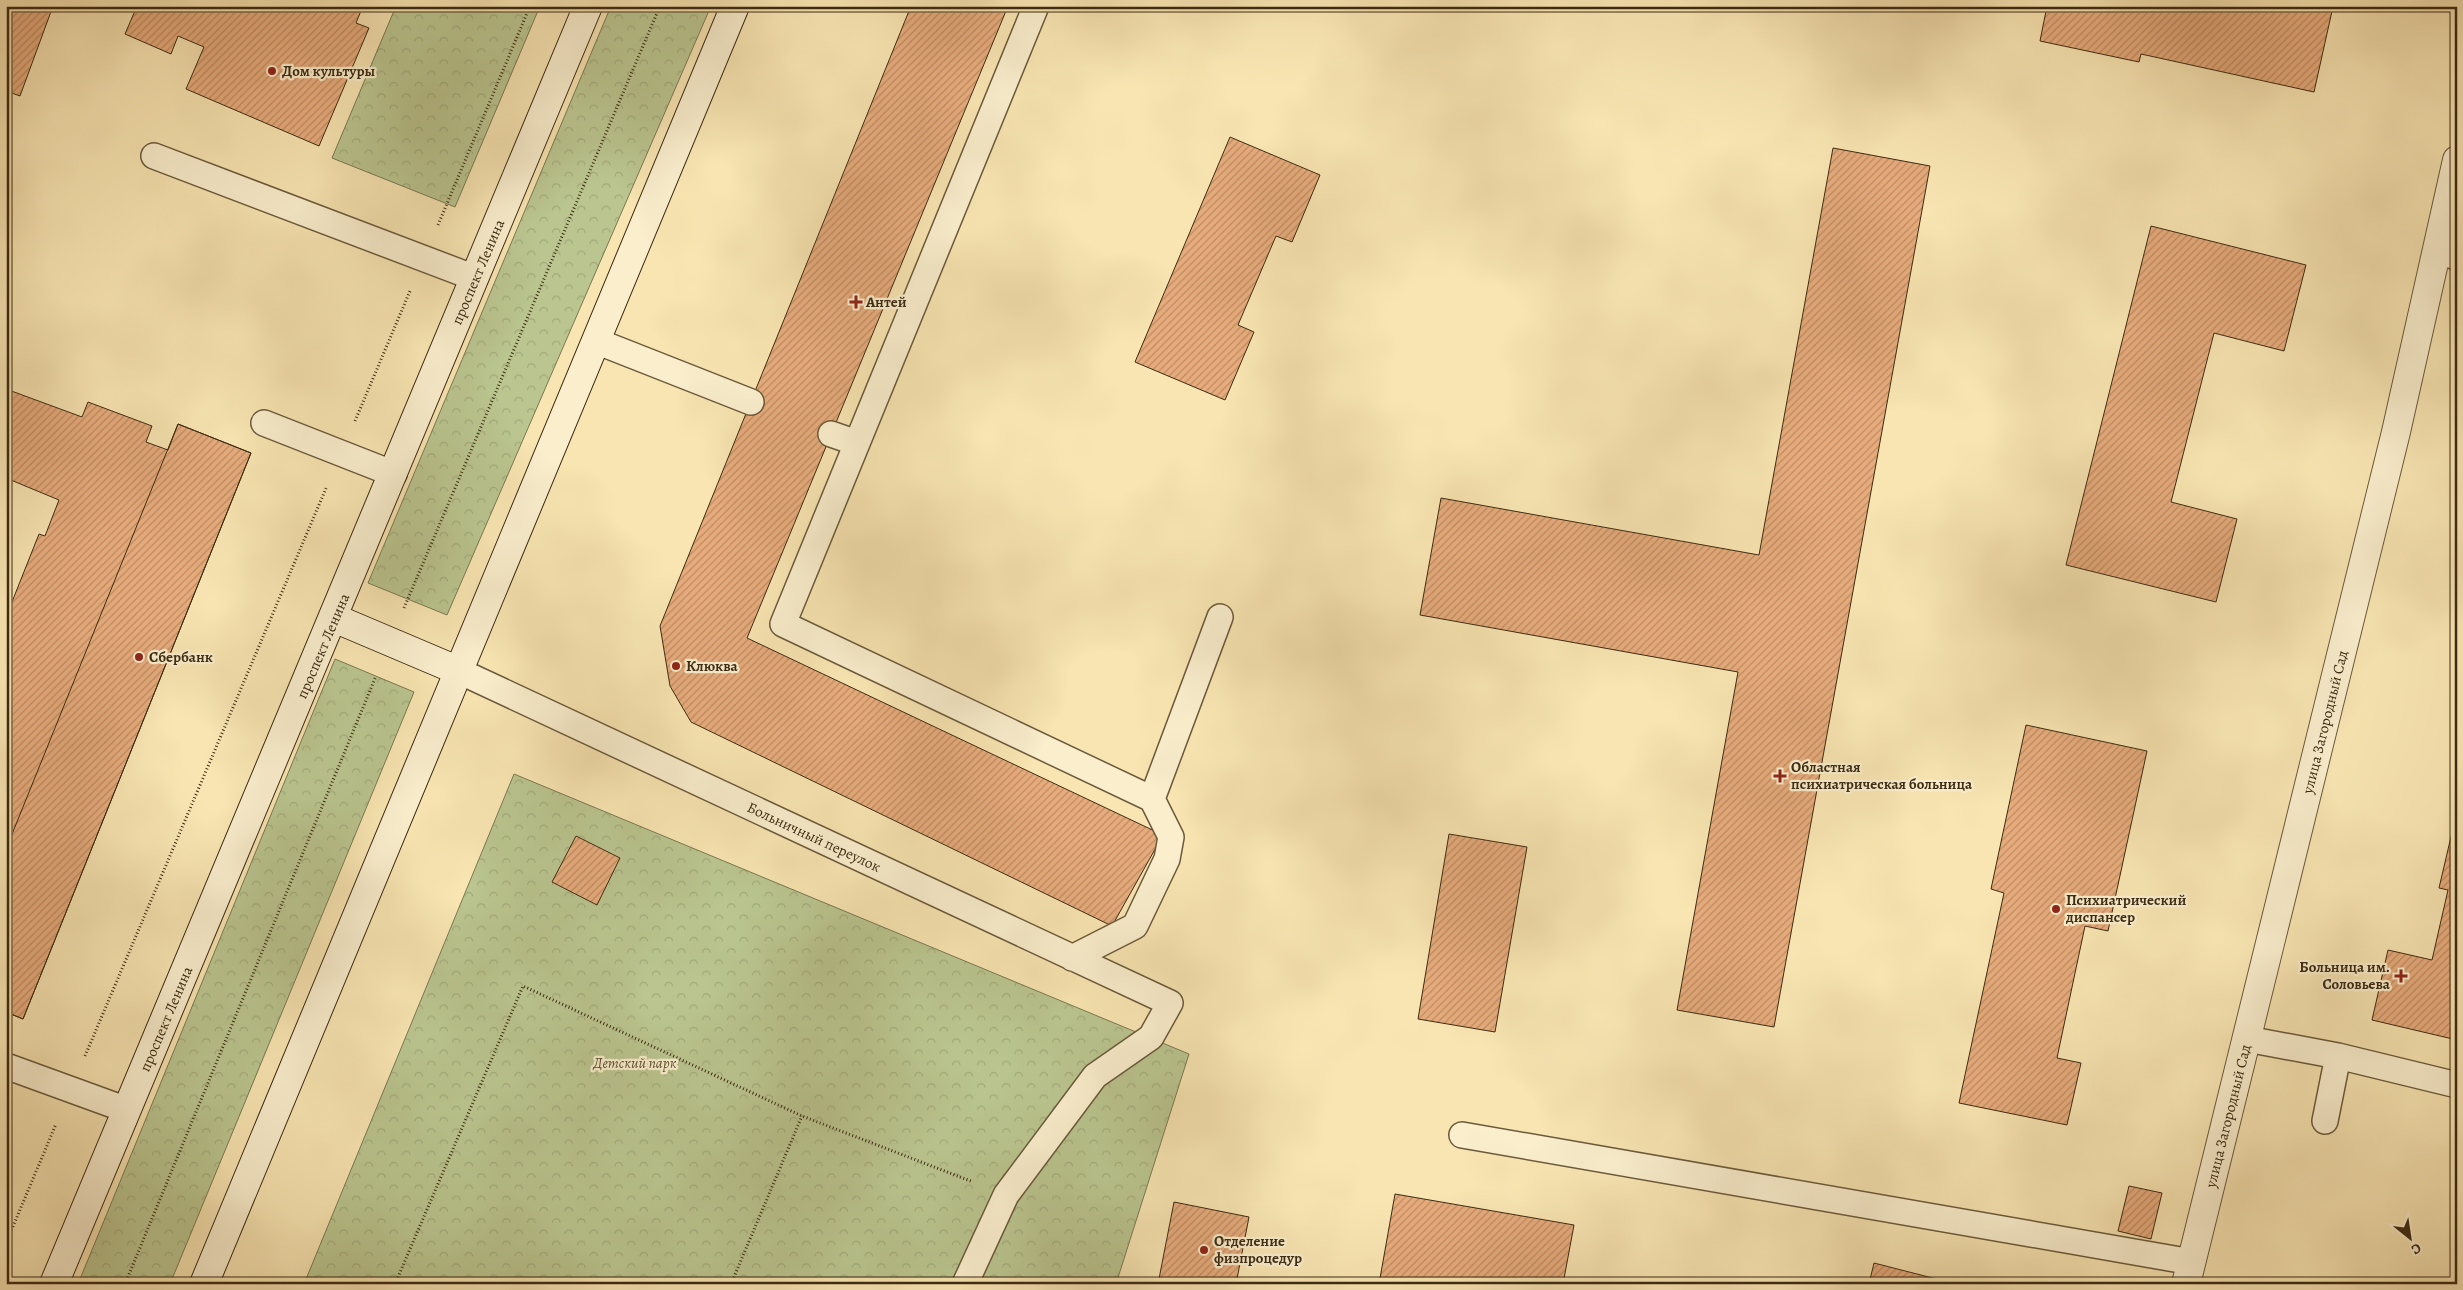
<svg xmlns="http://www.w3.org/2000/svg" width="2463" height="1290" viewBox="0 0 2463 1290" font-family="Alegreya,serif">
	<defs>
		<pattern id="park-crowns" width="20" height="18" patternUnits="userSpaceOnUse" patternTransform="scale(1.25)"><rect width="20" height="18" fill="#bac58f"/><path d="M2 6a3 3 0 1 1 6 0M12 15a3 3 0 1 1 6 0" fill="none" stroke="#a1a97a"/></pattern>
		<pattern id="building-hatch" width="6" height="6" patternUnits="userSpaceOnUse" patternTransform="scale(1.25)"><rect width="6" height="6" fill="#e8ac7c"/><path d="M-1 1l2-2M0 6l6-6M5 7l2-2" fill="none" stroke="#bd8c64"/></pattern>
	</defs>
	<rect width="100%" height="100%" fill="#f8e5b2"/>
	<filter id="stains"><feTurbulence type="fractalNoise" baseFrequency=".004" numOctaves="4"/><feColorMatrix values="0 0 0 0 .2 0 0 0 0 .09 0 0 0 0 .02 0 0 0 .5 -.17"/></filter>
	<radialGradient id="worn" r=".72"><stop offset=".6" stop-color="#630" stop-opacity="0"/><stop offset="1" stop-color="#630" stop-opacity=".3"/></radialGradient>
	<path fill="url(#park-crowns)" stroke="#7b7851" d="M396 6H540L455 207 332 158Z
		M611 6H711L447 615 368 583Z
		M335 659 414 692 170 1284H78Z
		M514 774 1189 1054 1116 1284H304Z"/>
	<path fill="url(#building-hatch)" stroke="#3c2b13" d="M6 6H53L20 96 6 91Z
		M137 6H363L356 23 369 28 319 146 186 89 204 47 178 36 171 54 125 34Z
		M911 6H1008L747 638 1163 835 1112 926 691 722 670 686 660 626Z
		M2047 6H2309L2332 11 2314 92 2141 54 2139 62 2040 41Z
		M1230 137 1320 175 1292 242 1276 236 1238 325 1254 332 1225 400 1135 362Z
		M1833 148 1930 166 1774 1027 1677 1010 1738 672 1420 615 1441 498 1759 555Z
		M2151 226 2306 265 2284 351 2214 333 2171 502 2237 519 2216 602 2066 565Z
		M6 389 82 417 88 402 152 426 146 442 168 450 178 424 251 453 23 1019 6 1012V617L39 534 45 536 59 500 6 478Z
		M178 424 251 453 23 1019 6 1012V849Z
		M2026 725 2147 751 2108 931 2085 926 2057 1058 2081 1063 2067 1125 1959 1103 2004 893 1991 889Z
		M2457 811V1040L2372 1020 2388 950 2432 960 2448 890 2439 888Z
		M1449 834 1527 847 1495 1032 1418 1019Z
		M576 836 620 858 597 905 552 882Z
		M2129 1186 2162 1193 2151 1239 2118 1231Z
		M1395 1194 1574 1225 1563 1284H1379Z
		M1174 1202 1249 1217 1236 1284H1158Z
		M1874 1263 1956 1284H1869Z"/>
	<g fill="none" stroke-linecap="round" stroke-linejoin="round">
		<g stroke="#6b5a3b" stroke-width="28">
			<path id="service" d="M1036 6 783 624 1152 799
				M154 156 475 278
				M2438 252 2457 257
				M596 341 751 402
				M264 423 394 474
				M831 434 857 443
				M459 671 1170 1003 1151 1037 1095 1076 1006 1195 965 1284
				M1072 958 1135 926 1167 859 1171 837 1152 799 1220 617
				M2247 1039 2338 1056 2457 1085
				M6 1066 127 1110
				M2325 1121 2338 1056
				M1462 1135 2192 1262"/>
		</g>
		<g stroke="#6b5a3b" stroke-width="30">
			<path id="tertiary" d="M2186 1284 2396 432 2457 160"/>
		</g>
		<g stroke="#3c2b13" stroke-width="30">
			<path id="secondary" d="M334 618 459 671
				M54 1284 588 6
				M204 1284 735 6"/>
		</g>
		<path stroke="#3c2b13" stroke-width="3" stroke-dasharray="1 2.5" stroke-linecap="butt" d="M438 225 530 6
			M355 421 410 291
			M404 608 660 6
			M85 1056 327 486
			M6 1243 56 1124
			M125 1284 376 676
			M395 1284 523 986 802 1116 973 1182
			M731 1284 802 1116"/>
		<use href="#service" stroke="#faeecd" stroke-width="25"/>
		<use href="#tertiary" stroke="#faeecd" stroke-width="28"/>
		<use href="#secondary" stroke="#faeecd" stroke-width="28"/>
	</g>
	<g fill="#8f2418" stroke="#faeecd" stroke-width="2">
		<circle cx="272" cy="71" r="5"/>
		<path d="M853.5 294.5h5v5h5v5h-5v5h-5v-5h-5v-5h5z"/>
		<circle cx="139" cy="657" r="5"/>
		<circle cx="676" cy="666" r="5"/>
		<path d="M1777.5 768.5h5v5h5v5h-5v5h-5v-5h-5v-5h5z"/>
		<circle cx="2056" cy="909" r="5"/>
		<path d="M2398.5 968.5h5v5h5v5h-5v5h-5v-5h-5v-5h5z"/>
		<circle cx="1204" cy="1250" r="5"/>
	</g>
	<g text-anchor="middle" stroke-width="4.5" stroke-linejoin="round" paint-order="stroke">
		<g font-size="15" font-weight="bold" fill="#3c2b13" stroke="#faeecd" text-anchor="start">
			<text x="282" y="76">Дом культуры</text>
			<text x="866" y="307">Антей</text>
			<text x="149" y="662">Сбербанк</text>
			<text x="686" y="671">Клюква</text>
			<text x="1791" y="772">Областная<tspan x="1791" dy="17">психиатрическая больница</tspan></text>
			<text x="2066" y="905">Психиатрический<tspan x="2066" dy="17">диспансер</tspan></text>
			<text x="2390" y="972" text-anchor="end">Больница им.<tspan x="2390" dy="17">Соловьева</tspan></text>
			<text x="1214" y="1246">Отделение<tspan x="1214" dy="17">физпроцедур</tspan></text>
		</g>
		<g font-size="15" fill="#3c2b13" stroke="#faeecd">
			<text transform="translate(478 272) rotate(-67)" y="5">проспект Ленина</text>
			<text transform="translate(323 646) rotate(-67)" y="5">проспект Ленина</text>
			<text transform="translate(2325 722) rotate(-76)" y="5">улица Загородный Сад</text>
			<text transform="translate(814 837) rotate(25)" y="5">Больничный переулок</text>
			<text transform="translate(166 1019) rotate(-67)" y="5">проспект Ленина</text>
			<text transform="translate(2228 1116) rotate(-76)" y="5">улица Загородный Сад</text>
		</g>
		<g font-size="15" font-style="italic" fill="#5c5232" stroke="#faeecd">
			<text x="635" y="1068">Детский парк</text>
		</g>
	</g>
	<rect width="2463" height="1290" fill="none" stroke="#f8e5b2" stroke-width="25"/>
	<rect x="8" y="8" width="2448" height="1275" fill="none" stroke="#3c2b13" stroke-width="2.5"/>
	<rect x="12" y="12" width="2438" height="1265" fill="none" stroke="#3c2b13"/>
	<g transform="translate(2410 1238) rotate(150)" stroke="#faeecd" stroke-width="4" paint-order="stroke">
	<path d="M0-4L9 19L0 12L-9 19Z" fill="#3c2b13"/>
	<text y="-8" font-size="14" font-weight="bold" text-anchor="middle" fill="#3c2b13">С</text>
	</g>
	<rect width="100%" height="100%" filter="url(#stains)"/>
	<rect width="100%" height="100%" fill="url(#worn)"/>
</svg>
